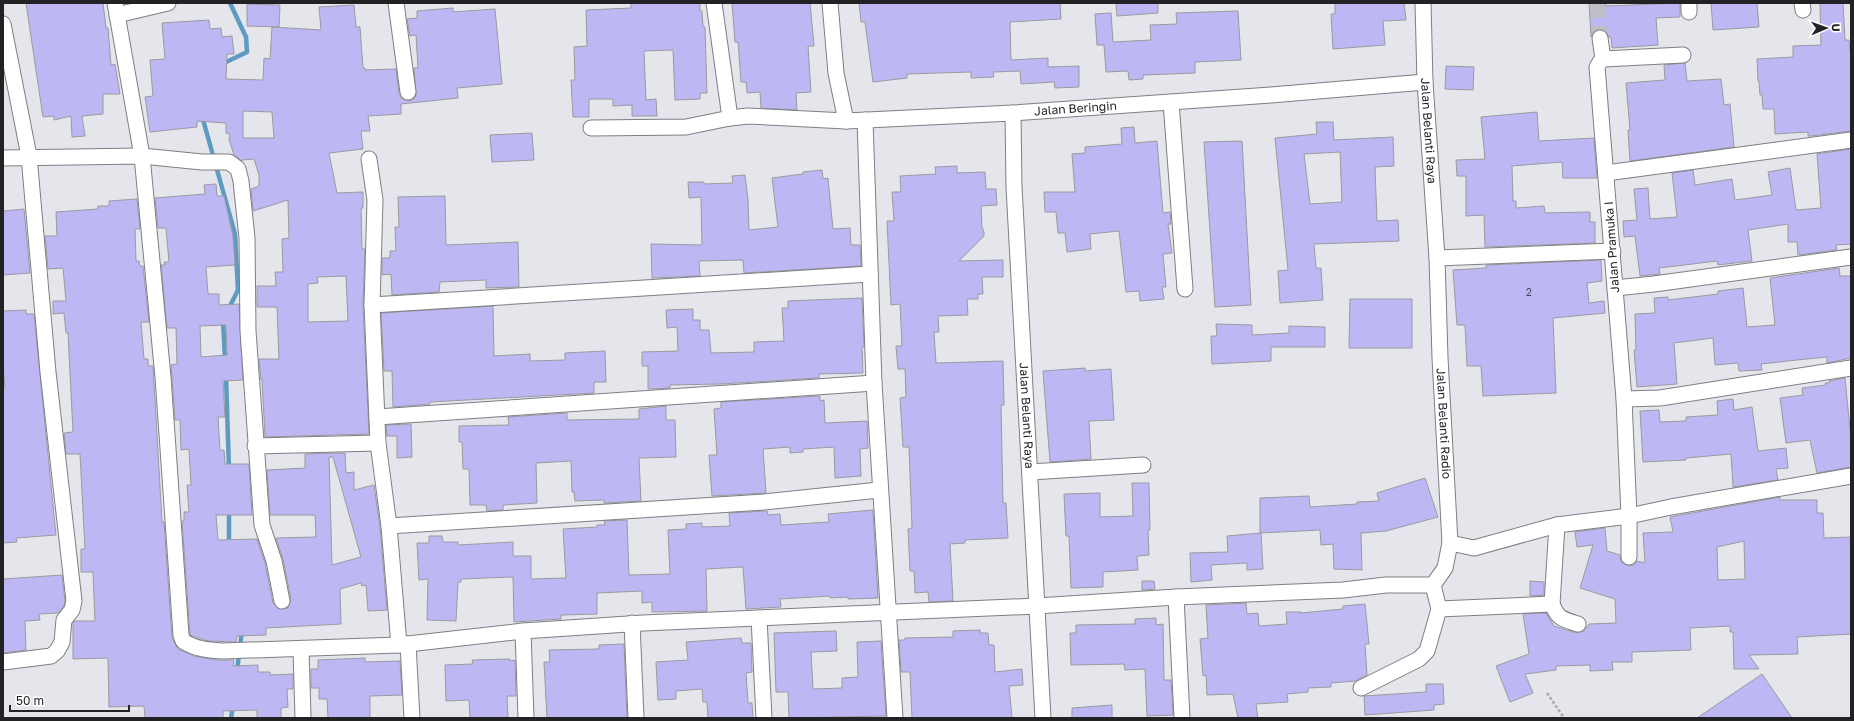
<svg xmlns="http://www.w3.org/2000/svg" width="1854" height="721" viewBox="0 0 1854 721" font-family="'Golos Text',sans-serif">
	<rect width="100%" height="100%" fill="#e5e5ec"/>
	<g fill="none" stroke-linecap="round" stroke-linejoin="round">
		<path stroke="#5e9bc1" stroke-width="4.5" d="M222 64 247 52 246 37 230 3
			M202 116 235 234 238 290 228 310
			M223 320 225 360
			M226 376 229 470
			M229 544V510
			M237 671 242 630
			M231 718 233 706"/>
	</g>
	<path fill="#bdb7f4" stroke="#9b9aa0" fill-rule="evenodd" d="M26 3H103L106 28H108L111 65 115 64 120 94H103V114L82 116 85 136 72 137 71 116 54 120V116L43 117Z
		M631 3H700V11H702L703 27H705L707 93H700V99L675 100 673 50 644 51 646 100 656 99 657 116H632V105L613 106V99H589V117H573L571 80H575L574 47 587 46 586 10 631 8Z
		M732 3H810L814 46H808L811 92 796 93 797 110 761 108 760 92 747 93 746 82H741L738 42H735Z
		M859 3H1060L1061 19 1010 22 1011 60 1048 58V67L1079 66V87L1055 88 1054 82 1021 84 1020 71 993 72 994 77 971 78V72L907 74V78L873 82 865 22H861Z
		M1116 3H1158V13L1117 16Z
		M1335 3H1404L1406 20 1383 21 1385 45 1333 49 1331 14H1335Z
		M1589 3H1606V6L1680 3V17L1656 18 1658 45 1612 48 1611 37H1609L1604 30 1595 31 1591 37Z
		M1711 3H1757L1759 27 1713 30Z
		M1820 3H1843L1845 40H1849L1851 59V131L1811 136H1808V132L1775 134 1774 109H1763L1762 95H1760L1759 81H1758L1757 59 1793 57V46L1821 45Z
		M247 4 280 5 279 27 247 26Z
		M354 5 356 27H360L363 68H365V70L396 69 399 94 401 98 409 101 414 99 416 95 414 68H418L416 35 410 36 407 19 417 18V11L453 8V12L495 9 502 84 457 88 458 98 401 104V114L368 116 370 131H361L363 149 329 153 337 193 363 192V208H361L362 249H365L363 305 369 434 265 437 262 379 261 380 259 359H279L277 307H257V286H276L275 272H283L282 239 289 238 288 200 253 211 251 189 259 186V175L254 159 242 160V161L234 155 229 139 230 134 226 133V123L197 121V127L150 132 145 97 153 96 150 60 165 59 162 23 209 20 210 29 221 28 222 37 232 36 234 54H227L226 79 263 80 264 58 270 59 272 27 321 30 319 7ZM243 111 272 112 274 138H243ZM346 276 348 321 308 322V284L318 283 317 277Z
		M1238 11 1241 60 1195 62V73L1143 75V79L1129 80 1128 71 1106 72 1104 45H1097L1095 14 1111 13 1113 42 1151 40 1150 25 1177 24 1176 13Z
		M1685 63 1687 81 1721 79 1724 105 1730 104 1734 147 1630 161 1628 130H1630L1626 83 1665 80 1664 65Z
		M1446 66 1474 67 1473 90 1445 89Z
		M1537 112 1539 141 1594 138 1597 178H1563L1562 162 1512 166 1513 201H1516V208L1544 206 1545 213 1590 212V222H1595V243L1485 247 1484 215 1466 216V176H1457L1456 160 1485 159 1481 117Z
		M1316 122H1333L1334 140 1393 137 1394 166 1375 167 1377 221 1398 220 1399 241 1314 244 1316 268H1321L1323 300 1280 303 1278 271 1288 270 1275 138 1317 134ZM1340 152 1342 202 1310 204 1304 154Z
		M1134 127 1135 143 1157 141 1163 213 1170 212 1171 224H1168L1172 253 1163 254 1166 287H1162L1164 299 1140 301 1139 291 1126 292 1119 231 1090 234 1091 249 1067 252 1065 233H1058L1056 212H1045L1044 192H1075L1072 154 1085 153V147L1122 144 1121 128Z
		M532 133 534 160 492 162 490 135Z
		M1242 141 1251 305 1215 307 1204 142Z
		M1851 149V244L1836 245 1837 250 1798 255 1797 242H1788V224L1748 230 1752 261 1718 265 1717 261 1684 265 1659 268 1660 274 1640 276 1635 236 1624 237 1623 221 1637 220 1634 189 1648 188 1650 219 1677 217 1672 173 1693 170 1695 185 1732 179 1735 200 1772 195 1768 172 1790 168 1796 210 1821 208 1817 154Z
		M957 166V173L985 172 986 189H996L997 205 981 206 982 227 984 232V236L959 261 1003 260V277H982L983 294H978V299H967L968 315 938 316 939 332H934L936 363 1003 361 1004 405H1001L1003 503H1006L1008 538 965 540V543L950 544 953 601 929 602 928 592 915 593 914 571H910L908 529 912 528 909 447H903L900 398 906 397 905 369H898L896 346H902L900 304 891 305 887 221H894L892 192H901L900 176 936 174 935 167Z
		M822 170 823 179 828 178 833 229 850 228 851 245H860L861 266 744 273 743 260 699 261 700 276 652 278 651 244 702 245 701 197 689 198 688 182H704V184L733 183 732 176 745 175 748 199 749 230 778 227 772 178 803 174V172Z
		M216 184 217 196H224L233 236 235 265 206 267 208 294H219V305L239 304 243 380 223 381 225 417H218L220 450H224L225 464H249L252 515H216L218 540 257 539 265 563 273 603 279 609 288 608 291 599 283 559 276 538 316 537 315 515H270L267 470 305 468V454L345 453 346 473 354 472V490L374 485 380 527 387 610 368 611 366 585 362 586 361 583 340 589 341 624 266 628V635L237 636 236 642 208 641 190 635 182 521H184V512H189L187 485H191L189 449 181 450 180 420H175L171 365 177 364 176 328H167L161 265H165L164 262H169L166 228H158L155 198 205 194 204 185ZM226 325 227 355 201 357 200 326ZM329 457H333L361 557 332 565Z
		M445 196 446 245 518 242 519 287 486 288V280L440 282 439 292 392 295 391 274 382 275V258H390V251H396L395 227H399L398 197Z
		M137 199 140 229H135L136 261H139L140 266H143L149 322H141L144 359H148V366H153L161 504 162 522H164L172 638 178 649 194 656 216 660H234L233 666 258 665V672H270V675L293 674V689H287L288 707 281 708V718H257V710L223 711V718H145L144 706 109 707 108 658 73 659V624L74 621H95L93 572H81V549H85L80 454H66L64 433 73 432 68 333H66L64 313 53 314V301H66L63 268 48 269 45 236H57L56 212 98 209V206H109V201Z
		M24 209 30 273 3 275V211Z
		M1601 260 1602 281 1587 283 1589 303 1604 301 1605 313 1553 318 1556 393 1483 396 1481 366H1467L1465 325H1457L1453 270 1486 268V265Z
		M1839 268 1840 276H1851V358L1827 363V357L1797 360 1761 364 1762 370 1739 371 1738 363 1715 365 1713 338 1674 343 1677 384 1637 387 1634 350H1636L1635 314 1655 313 1654 298 1668 297V300L1718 294V291L1743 288 1747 327 1775 325 1770 278Z
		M862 298 864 347H862L863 373 819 374V378L721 384 670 385V388L648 389V366H642V352L678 351 677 327 667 328 666 310 693 309V320H700V330H709L711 353 754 352V342L784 341 782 308H788V301Z
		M1350 299H1412V348H1349Z
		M493 306 494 356 530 354V361L565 360V353L605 351 606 382H594V393L430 402V404L393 407 392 371H384L381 313Z
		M26 310V314H34L56 535 16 538 17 542 3 543V390L5 389 3 365V311Z
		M1216 324 1252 325V335L1289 333V326L1325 327V347H1271V361L1212 364 1211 336H1217Z
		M1085 368V371L1111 369 1114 420 1089 421 1091 459 1050 462 1043 371Z
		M1845 378 1851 439V467L1817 473 1810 440 1786 443 1780 398 1803 395 1802 388 1826 385 1825 383H1829V381Z
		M820 396V401L824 400 825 423 867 421 868 448 860 449 861 476 835 478 834 447 803 449V452L790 453V447L763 449 766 493 712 496 709 455H717L714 409 721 408V402Z
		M1733 399 1734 410 1752 407 1758 451 1786 448 1788 468 1776 469 1778 480 1733 487 1731 454 1686 458V460L1643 462 1640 411 1659 410 1660 422 1686 421V417L1718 415 1717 401Z
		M666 406V420H675L676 457 639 458 641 501 604 503V500L575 501 574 492H572L571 461 536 463 537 503 503 505V510L487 511 486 505H470L469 469H463L462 442H459V426L509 425 508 417 567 413V420L639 419V409Z
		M411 424 412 457 397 458V436H387L386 425Z
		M1425 478 1438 517 1386 531 1361 533 1362 570 1334 569 1333 544 1321 545 1320 530 1260 533V498L1309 496 1310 507 1357 504V502L1379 501 1377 493Z
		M1132 483H1149L1150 530H1148L1149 555 1137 556 1138 570 1103 572V587L1071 588 1069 536H1066L1064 494 1100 493V517L1133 516Z
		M1780 497V500H1817V513H1823L1824 538 1851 537V634L1797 637 1798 654 1749 655 1759 669H1734L1733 632H1730V626L1690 628 1691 650 1632 652V662H1612L1613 670 1590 671V665L1556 666V670L1525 674 1533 693 1510 702 1496 666 1529 654 1523 614 1546 613 1554 626 1576 633 1584 631 1589 624 1616 623 1615 599 1580 588 1593 545 1577 547 1575 532 1605 528 1607 551 1620 555 1621 562 1629 566 1634 565 1637 561 1645 563 1643 533 1673 532 1670 517ZM1744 541 1745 579 1718 580 1717 547Z
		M873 510 878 598 848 599V597L830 598V596L780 599 781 607 746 609 743 567 706 569 707 611 652 612V602L642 603V591L597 593V614L561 615V619L514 622 513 577 461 579V582H458L456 621 427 620 428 579 419 580 417 543H429V536H442L443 542H458V545L513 542V556H531V579L566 578 563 529 597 527V525H605L604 521 627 520 629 575 670 574 668 530 686 529V524L702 523V527L730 526 729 513 767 511 768 515 780 514 781 525 829 522 828 514Z
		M1261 533 1263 569 1247 570V563L1211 565 1212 580 1191 582 1190 553 1228 552 1227 536Z
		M62 575 65 601 64 606 58 613 39 614 40 620 25 621 26 650 3 653V579Z
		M1142 581H1154L1155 589 1142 590Z
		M1530 581 1544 582V595L1530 596Z
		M1246 603 1247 614 1258 613 1259 626 1287 624 1286 612H1301V613L1343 609V606L1365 604 1369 644H1365L1367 675 1355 681 1331 683V687L1308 688V692L1287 694 1288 702 1256 704 1258 718H1238L1233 694 1207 695 1206 675 1203 676 1200 639 1208 638 1206 605Z
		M1156 618V625L1163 624 1164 680H1171L1173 715 1147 716 1145 669 1125 670 1124 664 1071 665 1070 633H1076V625L1135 624V619Z
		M980 630V633H988L989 645H994L995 672 1022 669 1023 685 1009 686 1012 718H912L910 672H901L899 640H905V638L953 637V631Z
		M836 631 837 651 811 652 813 689 842 688V678L858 677 857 642 881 641 886 716 789 718 788 692H776L774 633Z
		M741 638 742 643H751L752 672 746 673 748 703H752L753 718H708L707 702H703L702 689 676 691V699L658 700 656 662 688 660 686 642Z
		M624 644 627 718H547L544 662H550L549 650 599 649V645Z
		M365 658V662L400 661 402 695 370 696V718H328L327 699H319V688H311V669H318V660Z
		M510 659V661L515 660 516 696H507L508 718H470L469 700 446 701 445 665 473 664 472 660Z
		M1762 674 1792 718H1697Z
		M1426 684H1443L1444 704 1434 705V710L1365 715 1364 696 1426 692Z
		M1112 705V718H1072V708Z"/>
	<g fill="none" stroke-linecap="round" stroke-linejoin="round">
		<path stroke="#bebec4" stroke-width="15" stroke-dasharray="15 8" stroke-linecap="butt" d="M1597 3 1600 38"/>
		<g stroke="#7e7f85" stroke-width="17">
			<g id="minor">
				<path d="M115 3 142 156 163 377 181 635 183 641C195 649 208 650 222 651L399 645 523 631 643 623 1037 606 1176 597 1343 590 1386 585H1433"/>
				<path d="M396 3 408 92"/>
				<path d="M714 3 730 118"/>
				<path d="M830 3 836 73 846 121"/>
				<path id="s1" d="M1423 3 1425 82 1437 258 1440 358 1450 543 1445 568 1433 585"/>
				<path d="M1689 3V12"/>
				<path d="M1802 3 1803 10"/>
				<path d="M117 15 168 3"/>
				<path d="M3 24 29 156 48 372 74 601 72 610 64 620 62 642 57 651 51 656 3 662"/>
				<path d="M1600 38 1603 59"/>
				<path d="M1171 102 1185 289"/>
				<path id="s2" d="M1013 113 1014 187 1043 718"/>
				<path d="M865 120 874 383 895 718"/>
				<path id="s3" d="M591 128 686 127 730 118 748 116 846 121 1013 113 1271 95 1425 82"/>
				<path d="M3 158 142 156 202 162H229L238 169 241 181 247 238 248 331 262 525 274 561 282 601"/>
				<path d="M369 159 375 200 372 305 378 443 389 526 399 645"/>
				<path d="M1606 173 1851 140"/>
				<path d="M1437 258 1613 251"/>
				<path d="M1615 288 1654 284 1851 257"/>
				<path d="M372 305 870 274"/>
				<path d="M1624 399 1660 398 1851 368"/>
				<path d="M377 417 874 383"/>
				<path d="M255 446 378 443"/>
				<path d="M1030 472 1143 465"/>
				<path d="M389 526 764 502 879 490"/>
				<path d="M1450 543 1474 548 1557 525"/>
				<path d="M1629 557V516L1624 399 1597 67 1600 62 1603 59 1683 55"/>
				<path d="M1176 597 1182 718"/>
				<path d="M1552 604 1557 525 1629 516 1671 507 1851 476"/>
				<path d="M1439 609 1552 604C1558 619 1562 619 1578 624"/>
				<path d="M759 618 764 718"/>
				<path d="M632 623 636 718"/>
				<path d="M523 631 526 718"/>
				<path d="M408 644 412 718"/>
				<path d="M301 649 303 718"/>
				<path d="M1361 688 1419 659 1427 651 1439 609 1433 585"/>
			</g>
		</g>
		<path stroke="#a9a9af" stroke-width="2.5" stroke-dasharray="3 2" stroke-linecap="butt" d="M1547 693 1564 718"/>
		<use href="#minor" stroke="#fff" stroke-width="15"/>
	</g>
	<g text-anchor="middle" stroke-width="4" stroke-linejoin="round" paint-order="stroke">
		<g font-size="10" fill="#494759">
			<text x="1529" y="296">2</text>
		</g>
		<g font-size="12" fill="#222225" stroke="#fff">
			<text dy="4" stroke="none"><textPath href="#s3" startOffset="486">Jalan Beringin</textPath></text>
			<text dy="4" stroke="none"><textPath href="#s1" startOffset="128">Jalan Belanti Raya</textPath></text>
			<text transform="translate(1612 247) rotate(-94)" y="4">Jalan Pramuka I</text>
			<text dy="4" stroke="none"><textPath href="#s2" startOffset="303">Jalan Belanti Raya</textPath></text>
			<text dy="4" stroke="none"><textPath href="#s1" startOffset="421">Jalan Belanti Radio</textPath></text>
		</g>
	</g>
	<rect width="1854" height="721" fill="none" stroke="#222225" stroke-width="8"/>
	<g transform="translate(1826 28) rotate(88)" stroke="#ffffff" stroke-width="3" paint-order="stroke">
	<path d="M0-3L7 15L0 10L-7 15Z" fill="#222225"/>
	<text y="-6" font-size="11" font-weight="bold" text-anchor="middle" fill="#222225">U</text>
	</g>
	<path d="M10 705v6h119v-6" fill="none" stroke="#222225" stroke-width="2"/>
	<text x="16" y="705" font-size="12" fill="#222225" stroke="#ffffff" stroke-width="3" paint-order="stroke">50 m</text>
</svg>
